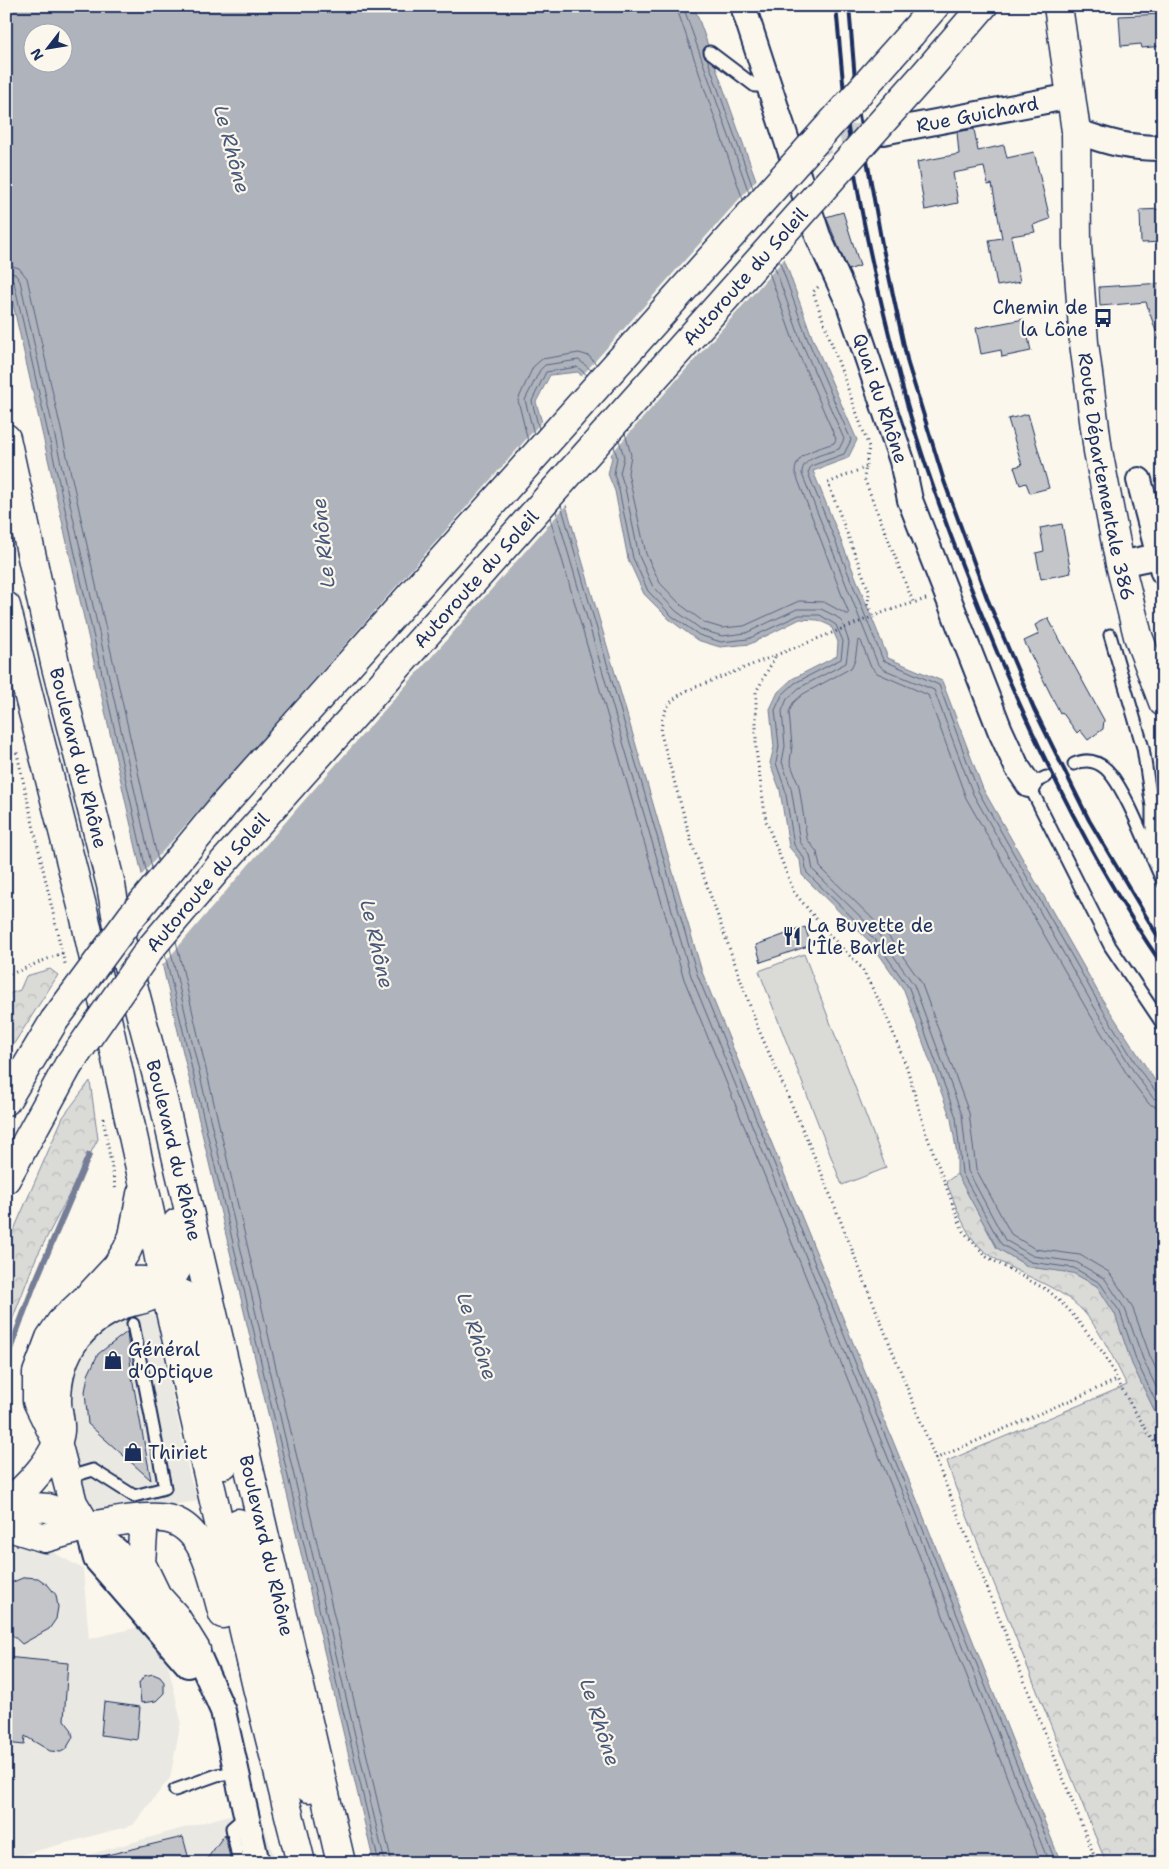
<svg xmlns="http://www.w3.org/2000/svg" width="1169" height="1869" viewBox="0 0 1169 1869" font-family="'Shantell Sans',sans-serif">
	<defs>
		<pattern id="forest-crowns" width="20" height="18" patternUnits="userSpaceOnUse" patternTransform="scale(1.25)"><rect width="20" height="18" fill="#dadad7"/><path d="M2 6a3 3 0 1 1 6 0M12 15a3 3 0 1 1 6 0" fill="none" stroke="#babbbb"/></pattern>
	</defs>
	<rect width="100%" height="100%" fill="#fbf7ec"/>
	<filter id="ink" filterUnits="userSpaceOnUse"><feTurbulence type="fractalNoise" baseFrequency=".02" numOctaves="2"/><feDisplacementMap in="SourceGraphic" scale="10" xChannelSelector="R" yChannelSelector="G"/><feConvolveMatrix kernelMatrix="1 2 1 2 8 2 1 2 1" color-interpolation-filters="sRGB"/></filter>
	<g filter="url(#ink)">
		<path fill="#eae8e2" d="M133 1310 155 1315 190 1477 198 1501 105 1515 94 1510 85 1494 66 1407 69 1371 94 1332Z
			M6 1537 51 1551 83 1569 89 1639 139 1627 166 1655 181 1721 170 1778 133 1825 6 1859Z
			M258 1807 276 1863H59Z"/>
		<path fill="url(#forest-crowns)" stroke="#7a849a" d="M50 969 58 975 6 1056V995L20 990 26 976Z
			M90 1081 98 1139 36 1258 6 1336V1248L63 1117Z
			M957 1174 997 1248 1029 1267 1073 1273 1097 1286 1115 1314 1132 1364 1163 1428V1863H1106L955 1486 947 1461 1127 1385C1114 1360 1102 1333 1084 1312 1056 1282 1014 1275 983 1250 964 1235 956 1204 946 1182Z"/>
		<path fill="#dadad7" stroke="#7a849a" d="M804 954 886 1168 842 1185 759 971Z"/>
		<path fill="#afb3bb" stroke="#747e96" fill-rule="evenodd" d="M6 6H694L812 337 857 440 848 458 813 471 888 658 942 681 983 789 1102 999 1163 1093V1428L1132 1364 1115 1314 1097 1286 1073 1273 1029 1267 997 1248 957 1174V1154L951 1119 904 990 871 943 802 875 800 860 789 847 780 790 770 763 774 747 770 709 778 692 792 679 837 656 838 642 831 626 818 620 800 619 750 644 720 647 697 640 669 619 644 594 628 559 615 491 608 474 612 457 593 389 578 372 550 375 536 402 702 972 917 1500 1061 1863H374L165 976 6 273ZM32 32H62V62H32Z"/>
		<path fill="#fbf7ec" d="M758 178 786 257 609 456 591 391 580 378Z
			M544 419 568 503 301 804 160 968 140 877Z"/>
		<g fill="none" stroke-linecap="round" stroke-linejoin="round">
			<path stroke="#566483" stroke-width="1" d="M676 6 743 200
				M683 6 749 193
				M707 58 753 188
				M779 260 807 338 851 440 844 454 811 466 808 473 883 660 939 685 978 791 1098 1002 1141 1072 1157 1093 1163 1095
				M6 264 19 268 27 278 158 861
				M774 265 801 341 844 439 839 449C826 454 801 457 802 474L877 662 883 669 934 690 973 794 1093 1005 1136 1075 1153 1098 1163 1101
				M6 271 15 274 20 281 152 868
				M6 278 11 279 14 282 147 874
				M539 429 532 401 546 372 577 367 587 375
				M625 433 631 455 628 473 646 554 660 583 681 605 705 623 722 628 744 626 799 601 824 602 846 614H849L795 472C796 452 818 449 834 443L836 439 794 343 769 272
				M534 434 525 400 540 370 545 365 579 360 591 370
				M619 440 624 457 620 473 625 488 639 556 653 587 676 611 702 630 722 636 746 633 797 609H821L837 617 842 622 849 642 846 663 799 688 787 699 782 711 785 746 782 762 791 788 800 842 810 855 813 870 879 935 914 985 962 1115 968 1171 1005 1240 1033 1256 1076 1262 1105 1279 1125 1309 1143 1359 1163 1402
				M528 441 518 400 533 367 542 359 579 353 589 356 596 364
				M614 446 617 457 614 474 619 490 633 558 648 591 672 616 699 635 721 642 748 639 799 615H820L836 625 843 641 841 659 795 683 782 695 775 710 779 746 776 763 785 789 794 845 804 858 807 873 874 939 909 988 956 1117 962 1173 1001 1244 1031 1262 1074 1268 1100 1283 1120 1312 1137 1362 1163 1417
				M561 505 697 974 912 1502 1056 1863
				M556 511 691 976 907 1504 1049 1863
				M550 518 684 979 900 1507 1041 1863
				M176 941 392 1863
				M170 948 385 1863
				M165 954 379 1863
				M1163 1109 1149 1104 1130 1079 1086 1008 966 798 928 695 877 673 870 665 861 641 858 640 855 660 851 668 803 694 793 703 789 712 792 746 790 762 799 786 807 839 817 852 820 867 884 930 921 982 969 1113 976 1169 1011 1234 1035 1249 1080 1255 1109 1272 1132 1306 1150 1356 1163 1384"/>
			<path stroke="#747e96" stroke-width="6" d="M6 1360 34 1285 89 1155"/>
		</g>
		<path fill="#c3c5c9" stroke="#1b2f5e" d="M1163 14V46L1142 48 1141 44 1121 46 1119 16Z
			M974 129 978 151 1004 145 1007 158 1034 152 1050 219 1033 225 1035 232 1011 236 1020 282 997 286 989 240 1002 238 992 184 988 185 984 167 953 173 958 203 925 210 917 162 959 154 957 132Z
			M1163 209V242L1141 243 1140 210Z
			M843 212 860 266 848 270 826 217Z
			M1163 283V342L1160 343 1146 302 1100 306 1099 287Z
			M1024 319 1031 351 1002 357 1001 350 981 354 976 328Z
			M1028 414 1049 488 1030 493 1026 483 1020 485 1014 467 1022 465 1008 419Z
			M1062 524 1071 573 1041 579 1036 553 1044 551 1040 528Z
			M1048 618 1104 720 1103 729 1088 740 1080 730 1077 733 1062 712 1060 713 1024 641 1039 634 1035 625Z
			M805 927 811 945 761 962 756 945Z
			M127 1332 132 1377 151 1480 88 1424 85 1392 88 1375 98 1354Z
			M25 1577 38 1578 48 1585 56 1595 58 1607 56 1619 49 1629 22 1644 6 1629V1585Z
			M6 1657 68 1663 64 1720 71 1729 73 1737 66 1749 61 1752 50 1751 25 1736 24 1745 6 1743Z
			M153 1674 160 1677 164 1682V1693L156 1701 141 1703 139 1683 144 1676Z
			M104 1702 140 1707 137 1740 101 1735Z
			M225 1834 231 1863H204Z
			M183 1837 190 1863H104L103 1856Z"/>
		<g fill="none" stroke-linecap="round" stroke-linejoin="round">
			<path stroke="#cecfd0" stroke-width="24" stroke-dasharray="24 12" stroke-linecap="butt" d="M805 147 843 138 881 132"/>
			<g stroke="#1b2f5e" stroke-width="15">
				<path id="lane" d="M710 52 755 86H769
					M1110 635 1143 748 1152 807V858
					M1074 764C1085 759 1096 760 1106 769 1126 788 1150 855 1163 882
					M1046 777 1029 785 1110 946 1163 1025
					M66 1478 93 1470 134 1496 165 1488 133 1324
					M175 1790 217 1775 237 1772
					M239 1863 232 1828 246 1816"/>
			</g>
			<g stroke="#1b2f5e" stroke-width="28">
				<g id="street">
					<path id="s1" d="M743 6 818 236 849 304 864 348 902 461 910 500 1000 730 1017 767 1029 785"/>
					<path d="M1076 131C1109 143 1128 148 1163 148"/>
					<path id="s2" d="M883 132 1072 96"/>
					<path d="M1139 480 1163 572"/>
					<path d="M1120 564 1163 555"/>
					<path d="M87 1526 117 1551 139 1588 157 1608"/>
					<path d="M87 1526 96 1559 188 1665"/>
					<path d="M183 1636 196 1650 223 1711 257 1863"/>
				</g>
			</g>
			<g stroke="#1b2f5e" stroke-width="31">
				<path id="secondary" d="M6 1505 48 1508 87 1526
					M6 1526 45 1538 87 1526"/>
			</g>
			<g stroke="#1b2f5e" stroke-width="31">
				<g id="primary">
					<path id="s3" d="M1058 6 1076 131 1077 246 1084 343 1098 451 1120 564 1138 636 1163 702"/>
				</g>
			</g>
			<g stroke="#1b2f5e" stroke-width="31">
				<g id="highway">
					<path d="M911 34 935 6"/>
					<path d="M922 77 983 6"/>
					<path id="s4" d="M6 438 55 663 111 885 119 932 162 1095 341 1863"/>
					<path d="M6 606 84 914 155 1236 164 1285 257 1687 301 1863"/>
					<path d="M6 1101 54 1021"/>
					<path d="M6 1179 68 1066"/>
					<path d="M141 1194 133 1236 127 1250 117 1266 90 1295 61 1322 50 1338 37 1373V1401L57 1442 73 1503 87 1526C109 1524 147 1514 168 1519 207 1528 213 1582 223 1614"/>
					<path d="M90 1295C135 1278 139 1274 184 1295L194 1323 224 1464"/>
					<path d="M6 1502C26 1491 58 1454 60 1431 61 1421 57 1411 57 1401 57 1378 63 1355 77 1337 89 1322 106 1311 124 1304 132 1301 141 1301 149 1297 166 1288 185 1265 182 1245 181 1238 179 1230 177 1223"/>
					<path d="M144 1519 141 1563 157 1596 175 1616 196 1650"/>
					<path d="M238 1523 280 1697 309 1788"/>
				</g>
			</g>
			<path stroke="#1b2f5e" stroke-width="3" stroke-dasharray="1 4" stroke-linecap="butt" d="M818 287 813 292 869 447 864 478 913 602
				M866 467 828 483 869 591 868 605 874 618
				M926 599 887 611 686 691C667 702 662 711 661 734L692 844 758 1028 819 1167 1097 1863
				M775 657 756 692V750L766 821 794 892 830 936 861 967 885 1012 907 1068 926 1133 963 1231 987 1257 1049 1291 1069 1310 1104 1354 1128 1400 1163 1456
				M62 953 66 967
				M6 976 62 953 16 749
				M103 1118 116 1191
				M935 1459 1117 1380"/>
			<use href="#lane" stroke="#fbf7ec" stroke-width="11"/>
			<use href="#street" stroke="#fbf7ec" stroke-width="24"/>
			<use href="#secondary" stroke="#fbf7ec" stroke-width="28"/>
			<use href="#primary" stroke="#fbf7ec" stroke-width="28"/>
			<use href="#highway" stroke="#fbf7ec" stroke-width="28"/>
			<path stroke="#1b2f5e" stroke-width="4" d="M836 6C839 39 842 71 845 104 855 191 875 281 897 366 921 464 959 560 997 652 1043 761 1096 869 1163 966
				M849 6 857 104 882 244 908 364 944 481 987 598 1034 709 1089 820 1163 945"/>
			<g stroke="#1b2f5e" stroke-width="31" stroke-linecap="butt">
				<g id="highway-bridge">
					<path d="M54 1021 131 917 227 801 911 34"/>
					<path id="s5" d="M68 1066 149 950 221 865 922 77"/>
				</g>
			</g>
			<use href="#highway-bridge" stroke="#fbf7ec" stroke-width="28"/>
		</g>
	</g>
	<defs>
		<g id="bus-bare" transform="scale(1.5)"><path d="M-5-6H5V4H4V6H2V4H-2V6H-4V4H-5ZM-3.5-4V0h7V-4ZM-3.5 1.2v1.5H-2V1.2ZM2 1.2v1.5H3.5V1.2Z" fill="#1b2f5e" stroke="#fbf7ec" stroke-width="2.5" paint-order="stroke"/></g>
		<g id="restaurant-bare" transform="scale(1.5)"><path d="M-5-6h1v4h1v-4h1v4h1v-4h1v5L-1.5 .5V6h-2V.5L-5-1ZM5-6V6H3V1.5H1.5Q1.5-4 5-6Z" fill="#1b2f5e" stroke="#fbf7ec" stroke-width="2.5" paint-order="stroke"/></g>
		<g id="shop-bare" transform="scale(1.5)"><path d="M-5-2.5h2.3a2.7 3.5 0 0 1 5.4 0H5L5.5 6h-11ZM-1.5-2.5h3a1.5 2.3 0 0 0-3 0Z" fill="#1b2f5e" stroke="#fbf7ec" stroke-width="2.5" paint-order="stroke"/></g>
	</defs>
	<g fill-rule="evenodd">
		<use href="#bus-bare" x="1103" y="318"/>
		<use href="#restaurant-bare" x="792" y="936"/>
		<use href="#shop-bare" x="113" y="1360"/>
		<use href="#shop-bare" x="133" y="1452"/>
	</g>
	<g text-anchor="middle" stroke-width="4.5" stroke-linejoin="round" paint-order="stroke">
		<g font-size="19" fill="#1b2f5e" stroke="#fbf7ec">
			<text dy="7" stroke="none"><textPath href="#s2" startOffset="96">Rue Guichard</textPath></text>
			<text dy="7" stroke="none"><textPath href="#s5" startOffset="1041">Autoroute du Soleil</textPath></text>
			<text dy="7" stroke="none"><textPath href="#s1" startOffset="416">Quai du Rhône</textPath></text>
			<text dy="7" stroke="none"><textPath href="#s3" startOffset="474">Route Départementale 386</textPath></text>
			<text dy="7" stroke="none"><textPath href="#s5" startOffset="636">Autoroute du Soleil</textPath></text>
			<text dy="7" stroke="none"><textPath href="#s4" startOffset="328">Boulevard du Rhône</textPath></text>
			<text dy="7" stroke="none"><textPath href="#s5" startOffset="231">Autoroute du Soleil</textPath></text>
			<text dy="7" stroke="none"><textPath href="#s4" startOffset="732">Boulevard du Rhône</textPath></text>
			<text dy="7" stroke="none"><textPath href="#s4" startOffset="1138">Boulevard du Rhône</textPath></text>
		</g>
		<g font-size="19" fill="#1b2f5e" stroke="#fbf7ec" text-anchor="start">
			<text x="1088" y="314" text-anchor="end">Chemin de<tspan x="1088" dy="22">la Lône</tspan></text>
			<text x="807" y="932">La Buvette de<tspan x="807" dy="22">l'Île Barlet</tspan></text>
			<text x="128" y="1356">Général<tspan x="128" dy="22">d'Optique</tspan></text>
			<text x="148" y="1459">Thiriet</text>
		</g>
		<g font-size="20" font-style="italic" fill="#47577a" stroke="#fbf7ec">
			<text transform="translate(232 149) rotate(75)" y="7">Le Rhône</text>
			<text transform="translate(323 543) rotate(-96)" y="7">Le Rhône</text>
			<text transform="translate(377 944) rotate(77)" y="7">Le Rhône</text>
			<text transform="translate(477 1336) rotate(72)" y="7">Le Rhône</text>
			<text transform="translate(600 1722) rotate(72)" y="7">Le Rhône</text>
		</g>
	</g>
	<rect width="1169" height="1869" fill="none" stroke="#fbf7ec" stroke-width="25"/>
	<rect x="12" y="12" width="1144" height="1844" fill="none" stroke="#1b2f5e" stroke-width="2" filter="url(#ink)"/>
	<g transform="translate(48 48) rotate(239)"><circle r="24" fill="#fbf7ec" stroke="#a1a7b3"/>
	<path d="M0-4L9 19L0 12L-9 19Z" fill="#1b2f5e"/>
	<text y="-8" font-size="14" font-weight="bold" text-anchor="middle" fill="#1b2f5e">N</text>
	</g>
</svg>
